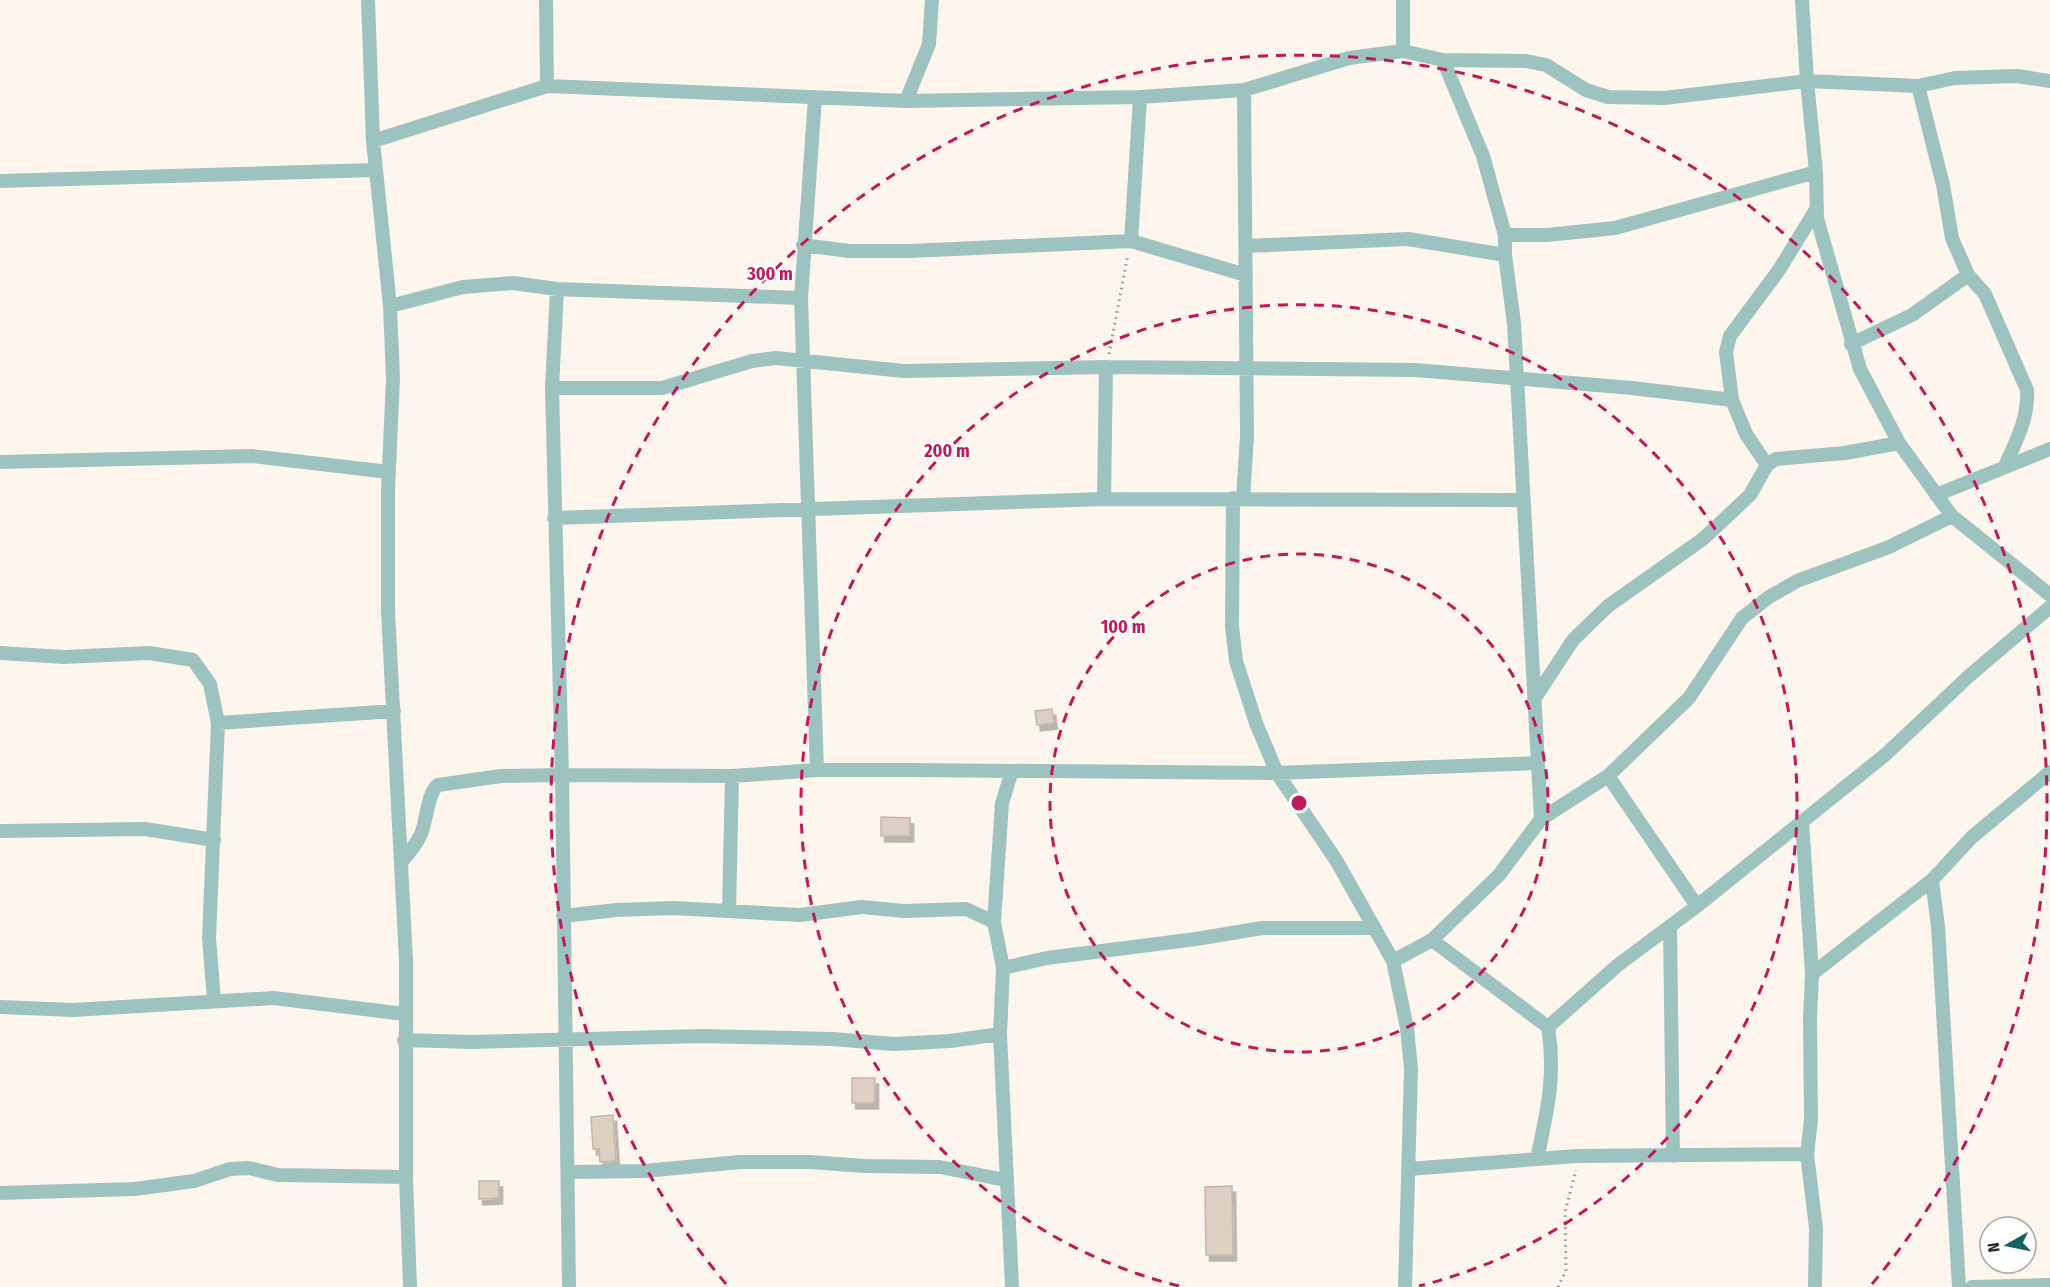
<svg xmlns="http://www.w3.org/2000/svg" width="2050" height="1287" viewBox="0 0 2050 1287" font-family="'Fira Sans Condensed',sans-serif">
	<defs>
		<filter id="shadow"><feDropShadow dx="3.5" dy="6" stdDeviation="0" flood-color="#0004"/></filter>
	</defs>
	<rect width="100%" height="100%" fill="#fef6ed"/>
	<path fill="#ddd0c2" stroke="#c4b7a9" stroke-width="1.5" filter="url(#shadow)" d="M1052 709 1054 723 1037 725 1035 711Z
		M881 817 910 818V836H881Z
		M852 1078H875V1103H852Z
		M613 1115 616 1161 600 1162 599 1149H593L591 1117Z
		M479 1181H499V1198L479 1199Z
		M1232 1186 1233 1255H1206L1205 1187Z"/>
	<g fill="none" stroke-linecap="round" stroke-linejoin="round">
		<path stroke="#98928a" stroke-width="3" stroke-dasharray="1.5 4.5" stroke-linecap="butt" d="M1109 354 1128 254
			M1558 1287 1566 1271 1565 1212 1576 1170"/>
		<path stroke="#9dc3c0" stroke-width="14" d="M368 0 373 141 390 306 393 378 388 491V611L406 961V1177L410 1287
			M546 0 547 86
			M1403 0V51
			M1802 0 1807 81 1816 172 1817 218 1860 369 1899 443 1952 516 2050 595
			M1443 60 1483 156 1505 235V255L1514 323 1541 819
			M1918 86 1943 185 1952 238 1968 275 1985 294 2027 390C2029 416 2016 442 2005 466
			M815 97 801 298 817 770
			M906 101 929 44 932 0
			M373 141 547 86 906 101 1140 97 1244 90 1349 58 1403 51 1443 60 1526 61 1546 65 1586 90 1608 97 1664 98 1807 81 1918 86 1955 78 2017 76 2050 81
			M0 181 375 170
			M1505 235H1547L1615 228 1816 172
			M1131 241 1140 97
			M803 245 849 251H910L1131 241 1246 275
			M1246 246 1408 239 1505 255
			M557 289 552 388 562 775 732 776 817 770H910L1277 773 1538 763
			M390 306 463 287 513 283 557 289 801 298
			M1851 344 1912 315 1968 275
			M552 388H662L752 361 776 358 904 371 1106 367 1415 370 1632 388 1732 400
			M0 462 252 456 389 472
			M1767 465 1746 434 1732 400 1726 352 1730 336 1779 270 1817 208
			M1936 495 2050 449
			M1233 498 1232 626 1236 661 1256 723 1277 773 1336 860 1393 961 1407 1028 1411 1069 1405 1287
			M1104 499 1106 367
			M1243 499 1247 436 1244 90
			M554 518 1104 499 1524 500
			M0 653 64 657 149 653 193 660 210 684 218 723 209 938 214 1000
			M1535 698 1573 640 1608 606 1703 539 1750 495 1767 465 1776 459 1845 453 1899 443
			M218 723 394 711
			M1012 771 1002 803 994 922 1003 968 1000 1034 1012 1287
			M1608 776 1697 906
			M1802 821 1812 974 1810 1018 1811 1120 1807 1154 1816 1228 1815 1287
			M0 831 145 829 214 840
			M402 861C410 852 416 845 421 834 427 821 427 793 438 785L501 776 562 775 569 1287
			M1932 880 1938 926 1959 1287
			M729 911 732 776
			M563 916 617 910 673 908 800 915 862 907 904 911 966 909 994 922
			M1670 926 1673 1156
			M1432 940 1548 1027C1556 1075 1547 1112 1537 1159
			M1393 961 1432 940 1499 875 1541 819 1608 776 1689 698 1742 618 1769 597 1797 581 1889 547 1952 516
			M1003 968 1047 958 1196 939 1262 928H1373
			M1812 974 1932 880 1972 837 2050 772
			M0 1007 73 1010 273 998 405 1014
			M1548 1027 1618 965 1697 906 1885 755 1969 676 2050 607
			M404 1040 472 1042 703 1036 832 1039 894 1044 950 1041 1000 1034
			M1408 1169 1577 1156 1807 1154
			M569 1172 644 1171 740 1162H810L865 1166 940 1167 1005 1180
			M0 1193 135 1189 194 1181 230 1169 249 1168 278 1175 406 1177
			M1972 1287 2050 1285"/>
	</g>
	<g fill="none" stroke="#c2185b" stroke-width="3" stroke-dasharray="10 8">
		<circle cx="1299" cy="803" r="249"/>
		<path d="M1179 1286A498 498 0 1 1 1419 1286"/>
		<path d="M726 1284A748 748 0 1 1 1872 1284"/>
	</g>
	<circle cx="1299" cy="803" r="9" fill="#c2185b" stroke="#fff" stroke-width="3"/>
	<g font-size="18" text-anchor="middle" font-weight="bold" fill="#c2185b" stroke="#fff" stroke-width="4.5" stroke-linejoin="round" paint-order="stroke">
		<text x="770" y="280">300 m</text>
		<text x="947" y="457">200 m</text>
		<text x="1123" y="633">100 m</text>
	</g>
	<g transform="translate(2008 1245) rotate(261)"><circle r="28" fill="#ffffff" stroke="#a9a7a5" stroke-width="1.5"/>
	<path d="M0-4.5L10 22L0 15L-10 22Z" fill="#136360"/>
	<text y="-9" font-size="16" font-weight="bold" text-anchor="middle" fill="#28231d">N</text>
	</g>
</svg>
